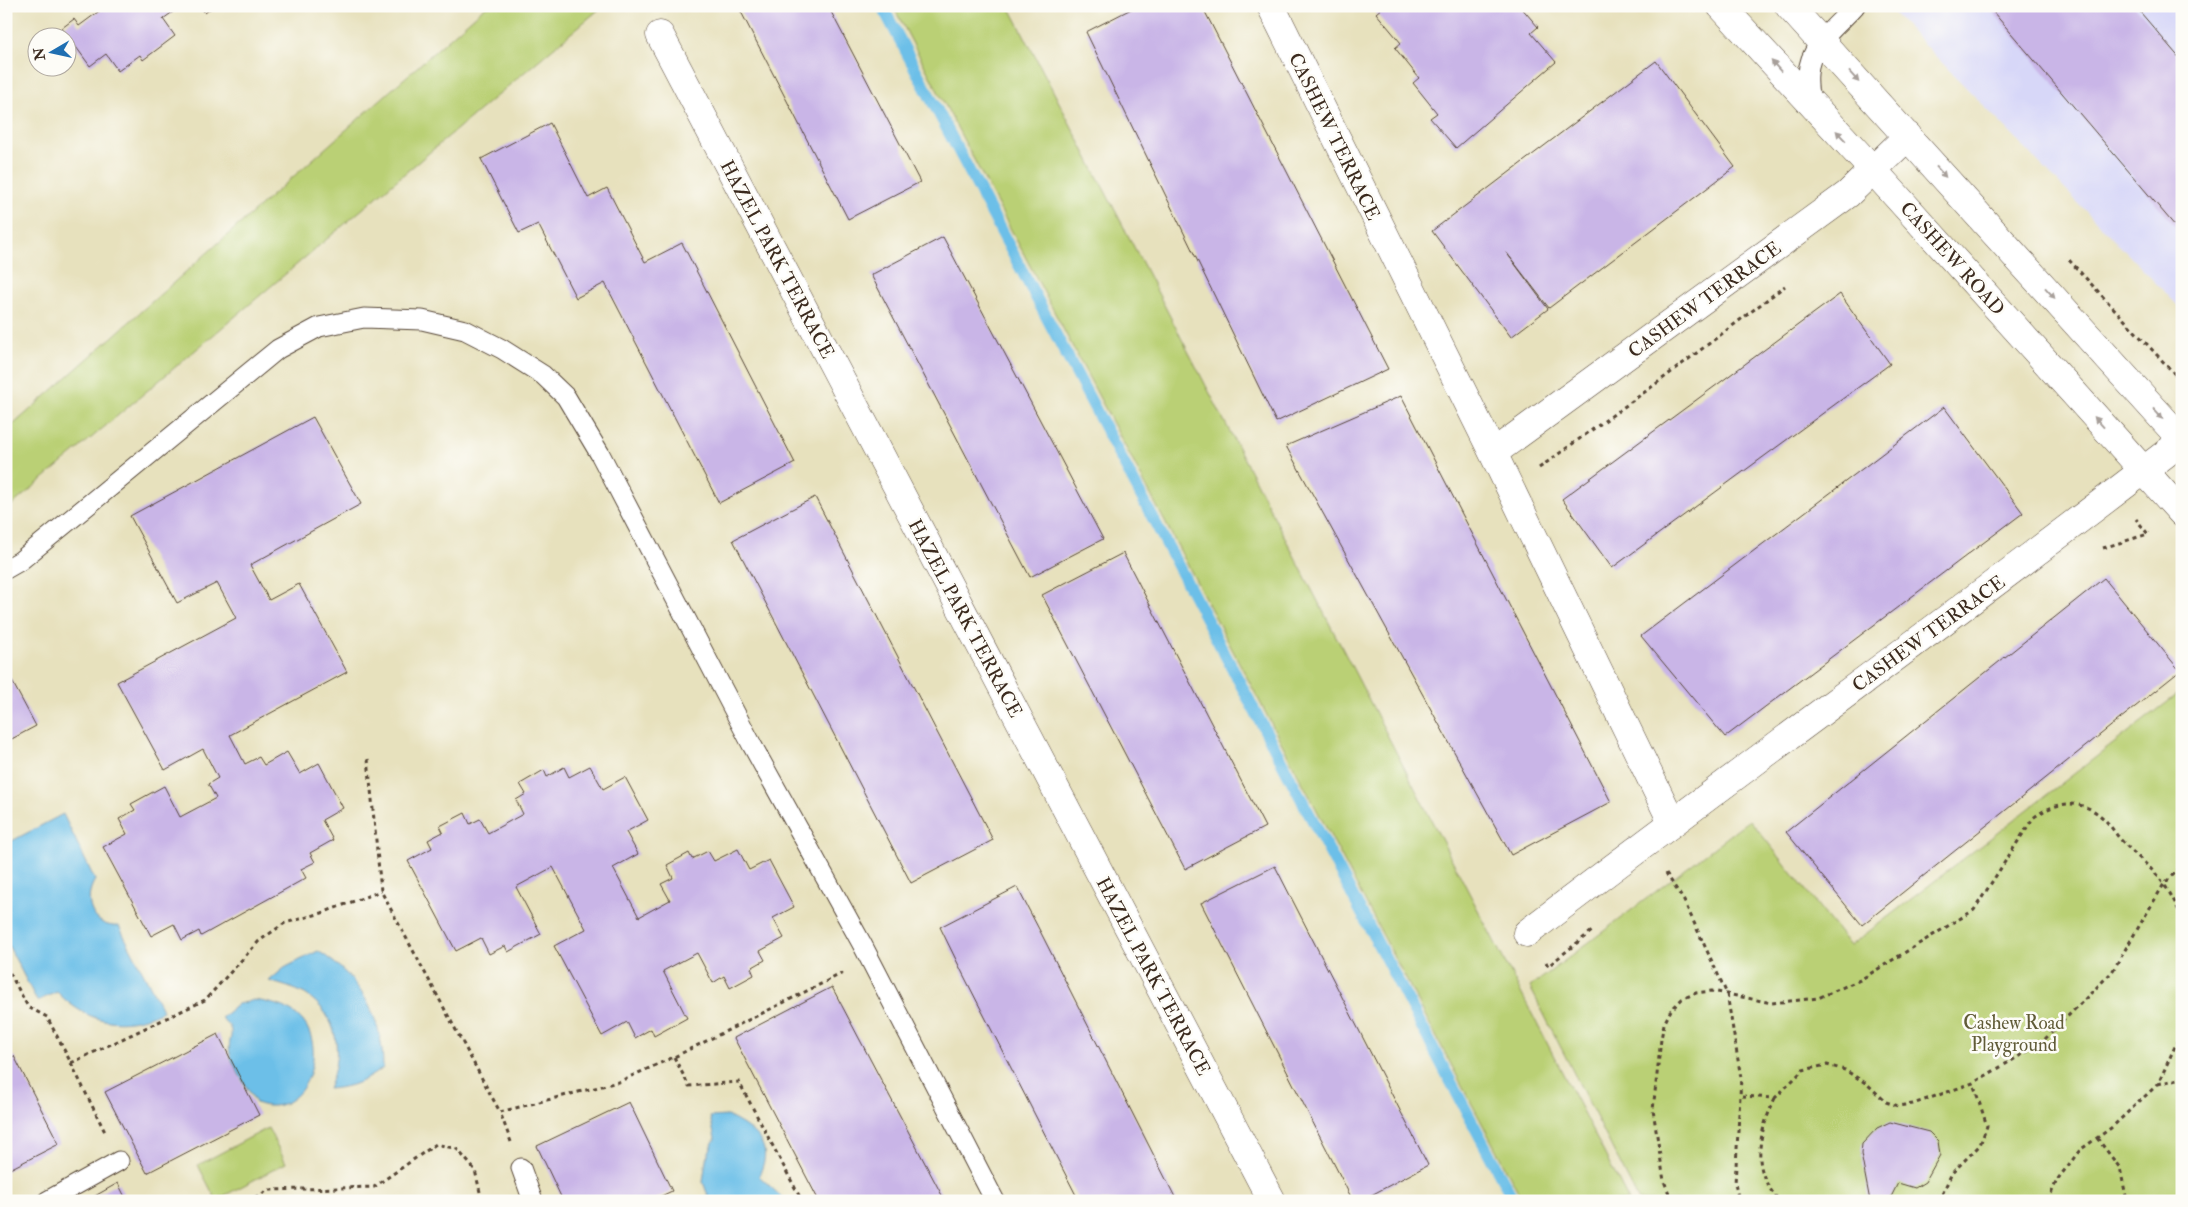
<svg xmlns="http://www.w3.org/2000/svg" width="2188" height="1207" viewBox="0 0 2188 1207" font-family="'IM FELL Double Pica',serif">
	<rect width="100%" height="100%" fill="#fdfcf7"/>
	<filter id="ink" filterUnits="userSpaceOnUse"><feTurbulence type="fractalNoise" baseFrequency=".02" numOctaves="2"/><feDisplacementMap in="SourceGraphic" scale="10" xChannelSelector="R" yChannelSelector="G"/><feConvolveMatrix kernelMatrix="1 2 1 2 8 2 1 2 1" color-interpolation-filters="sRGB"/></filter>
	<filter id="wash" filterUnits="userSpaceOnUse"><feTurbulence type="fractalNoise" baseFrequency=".0096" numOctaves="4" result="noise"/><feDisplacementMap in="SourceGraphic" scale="20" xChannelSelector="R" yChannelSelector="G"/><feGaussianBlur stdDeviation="1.12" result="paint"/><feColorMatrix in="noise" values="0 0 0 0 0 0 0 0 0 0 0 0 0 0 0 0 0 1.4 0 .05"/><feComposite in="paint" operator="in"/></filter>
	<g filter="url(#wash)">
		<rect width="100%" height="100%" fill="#e7e1bd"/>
		<path fill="#d7d7f8" d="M1887 6H2182V310Z"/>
		<path fill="#bad074" stroke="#7a7d49" d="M486 6H603L6 510V431Z
			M893 6H1009L1629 1201H1523Z
			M2182 691V1201H1639L1530 987 1750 820 1850 946Z
			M268 1128 286 1163 216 1200 198 1165Z"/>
		<path fill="#6cbfe8" stroke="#547483" d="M63 814 95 880C82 900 92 928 119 926L163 1011C123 1030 88 1024 57 992L37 1001 6 941V844Z
			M318 951C361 978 383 1018 383 1068 363 1082 353 1087 328 1089 343 1055 340 1016 305 994 294 988 281 985 269 981L284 968Z
			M254 1000C268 1002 282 1005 294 1013 334 1040 307 1123 256 1103 249 1090 233 1067 230 1054 226 1037 240 1033 221 1018L238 1004Z
			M727 1116C744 1124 769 1138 764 1161 763 1166 761 1171 759 1176L786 1201H710L703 1182 706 1159 715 1138 710 1117Z"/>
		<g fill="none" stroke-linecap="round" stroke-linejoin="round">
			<path stroke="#6cbfe8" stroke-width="12" d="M882 6 1514 1201"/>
		</g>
		<g id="blocks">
			<path fill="#c9b5e7" d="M106 6H181L163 19 175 36 143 60 140 55 118 71 106 54 90 66 62 28 74 19 79 26Z
				M200 6H214L205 13Z
				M738 6H828L920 182 848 219Z
				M1137 6H1202L1388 369 1276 422 1086 32Z
				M1380 6H1520L1538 27 1531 33 1556 62 1456 148 1430 118 1437 113 1413 83 1419 78 1395 48 1401 43 1376 13 1382 8Z
				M1988 6H2135L2182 61V234Z
				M1656 61 1735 167 1549 308 1506 252 1548 309 1511 337 1432 231Z
				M550 123 588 198 607 188 645 262 682 243 795 463 719 503 605 283 576 298 538 224 519 233 481 159Z
				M943 237 1103 539 1030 577 871 275Z
				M1840 294 1890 364 1612 568 1562 499Z
				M1401 396 1611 802 1511 855 1286 446Z
				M1944 407 2023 513 1725 737 1641 636Z
				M313 417 361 504 250 565 269 600 299 584 347 672 230 735 245 764 259 757 264 765 287 752 300 774 319 763 343 808 322 820 333 840 310 853 315 862 301 869 306 878 201 936 199 931 182 940 174 924 151 936 103 847 127 834 119 819 135 810 131 804 164 786 180 817 216 798 208 784 218 778 203 749 165 770 117 682 236 618 217 583 177 603 130 516Z
				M815 497 993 840 911 883 733 540Z
				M1123 553 1265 827 1185 869 1042 595Z
				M2104 578 2180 671 1862 925 1786 832Z
				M6 670 36 726 6 742Z
				M590 766 603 789 625 777 648 820 626 832 638 854 613 868 639 917 670 900 661 884 673 878 667 865 689 853 692 859 708 851 714 861 738 849 749 870 769 860 794 907 773 918 784 938 760 951 765 960 751 968 754 975 730 988 724 976 713 983 697 953 663 971 687 1018 654 1036 651 1029 635 1038 627 1022 602 1036 554 946 586 929 553 867 516 887 541 934 508 952 505 946 489 954 481 938 456 951 408 861 432 848 428 840 443 832 440 826 465 813 470 824 480 819 488 833 523 814 516 800 526 794 520 784 544 770 547 777 564 767 569 777Z
				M1275 866 1428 1165 1360 1201H1353L1201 903Z
				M1017 887 1041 933 1177 1201H1079L963 974 940 927Z
				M832 987 945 1201H819L734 1038Z
				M218 1034 259 1115 147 1173 105 1092Z
				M14 1056 59 1144 6 1171V1060Z
				M629 1102 672 1191 657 1198 658 1201H563L537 1146Z
				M1890 1122 1929 1132 1938 1141 1940 1155 1925 1182 1915 1188 1898 1183 1889 1201H1870L1861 1154 1862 1144 1877 1128Z
				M118 1183 127 1201H86Z"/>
		</g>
	</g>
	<g filter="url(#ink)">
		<use href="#blocks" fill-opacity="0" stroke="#554536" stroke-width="1"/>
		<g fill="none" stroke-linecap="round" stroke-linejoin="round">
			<g stroke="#554536" stroke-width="21">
				<path id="lane" d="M1809 102C1809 93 1807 83 1808 74 1809 45 1837 26 1855 6
					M6 569 20 561 278 349 319 327 364 318 422 320 465 330 502 349 543 375 566 397 600 454 752 745 862 944 995 1201
					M521 1168 533 1201
					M47 1201 119 1161"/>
			</g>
			<g stroke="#554536" stroke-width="29">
				<path id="street" d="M1271 6 1493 453 1672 822
					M660 35 1272 1201
					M1493 453 1848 194 1908 136
					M1527 933C1744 767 1966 608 2182 441"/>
			</g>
			<g stroke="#554536" stroke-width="29">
				<path id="secondary" d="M1721 6 1873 170 2182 513
					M1789 6 2182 440"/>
			</g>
			<path stroke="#554536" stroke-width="3" stroke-dasharray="4 4" stroke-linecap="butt" d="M2069 260 2182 382
				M1539 468 1653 386 1785 286
				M2103 548 2148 534 2136 519
				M368 759 381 891 500 1112
				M1666 873 1684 901 1727 994 1741 1078 1735 1184 1739 1201
				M1546 962 1548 966 1592 931
				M6 966 28 1007 47 1017 71 1063 205 1000 259 941 285 923 322 913 381 891
				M674 1057 689 1086 739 1082 802 1201
				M71 1063 106 1134
				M2158 1084 2182 1078
				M1742 1096 1775 1098 1803 1070 1827 1065 1845 1070 1867 1084 1886 1102 1898 1106 1913 1104 1973 1083 2040 1044 2112 972 2164 884 2182 866
				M1775 1098C1759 1133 1749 1170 1780 1201
				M2097 1138 2120 1168 2127 1201
				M511 1142 500 1112 618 1082 674 1057 843 973
				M248 1201 269 1190 374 1187 436 1144 457 1149 475 1170 482 1201
				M1672 1201 1664 1181 1653 1110 1661 1039 1664 1024 1671 1010 1682 999 1696 993 1712 991 1772 1003 1818 998 1860 980 1974 910 2033 818C2057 800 2083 798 2105 820 2113 828 2117 837 2125 844 2137 857 2155 870 2165 886 2172 895 2176 906 2182 916
				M1939 1201 1952 1173 1980 1145 1987 1126 1973 1083
				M2048 1201 2057 1180 2080 1150 2111 1128 2158 1084 2182 1031"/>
			<use href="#lane" stroke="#fff" stroke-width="19"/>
			<use href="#street" stroke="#fff" stroke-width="28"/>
			<use href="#secondary" stroke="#fff" stroke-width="28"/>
		</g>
		<defs><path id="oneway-solid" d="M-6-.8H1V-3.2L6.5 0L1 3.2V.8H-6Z" transform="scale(1.25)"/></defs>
		<g fill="#a79f9a">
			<use href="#oneway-solid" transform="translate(1776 66) rotate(-132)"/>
			<use href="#oneway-solid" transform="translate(1854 77) rotate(48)"/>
			<use href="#oneway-solid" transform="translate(1841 136) rotate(-133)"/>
			<use href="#oneway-solid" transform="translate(1941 172) rotate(48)"/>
			<use href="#oneway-solid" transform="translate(2050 293) rotate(48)"/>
			<use href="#oneway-solid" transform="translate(2158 414) rotate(48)"/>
			<use href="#oneway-solid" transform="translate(2099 422) rotate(-132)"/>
		</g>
	</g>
	<g text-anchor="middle" stroke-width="5" stroke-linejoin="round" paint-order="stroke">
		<g font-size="19" fill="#3b2a1e" stroke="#fdfcf7">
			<text transform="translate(1335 136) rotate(64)" y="7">CASHEW TERRACE</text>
			<text transform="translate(1953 258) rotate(48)" y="7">CASHEW ROAD</text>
			<text transform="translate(778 259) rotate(62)" y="7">HAZEL PARK TERRACE</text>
			<text transform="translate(1704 299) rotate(-36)" y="7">CASHEW TERRACE</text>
			<text transform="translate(966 618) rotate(62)" y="7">HAZEL PARK TERRACE</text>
			<text transform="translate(1928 633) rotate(-36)" y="7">CASHEW TERRACE</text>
			<text transform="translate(1154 976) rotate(62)" y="7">HAZEL PARK TERRACE</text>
		</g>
		<g font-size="19" fill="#615c38" stroke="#fdfcf7">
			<text x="2014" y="1029">Cashew Road<tspan x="2014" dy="22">Playground</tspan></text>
		</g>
	</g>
	<rect width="2188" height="1207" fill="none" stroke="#fdfcf7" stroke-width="25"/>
	<g transform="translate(52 52) rotate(261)"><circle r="24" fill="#fdfcf7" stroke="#afa8a0"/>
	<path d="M0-4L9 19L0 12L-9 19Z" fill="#1f6fb2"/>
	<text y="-8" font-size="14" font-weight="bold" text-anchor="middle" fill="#3b2a1e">N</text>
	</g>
</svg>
